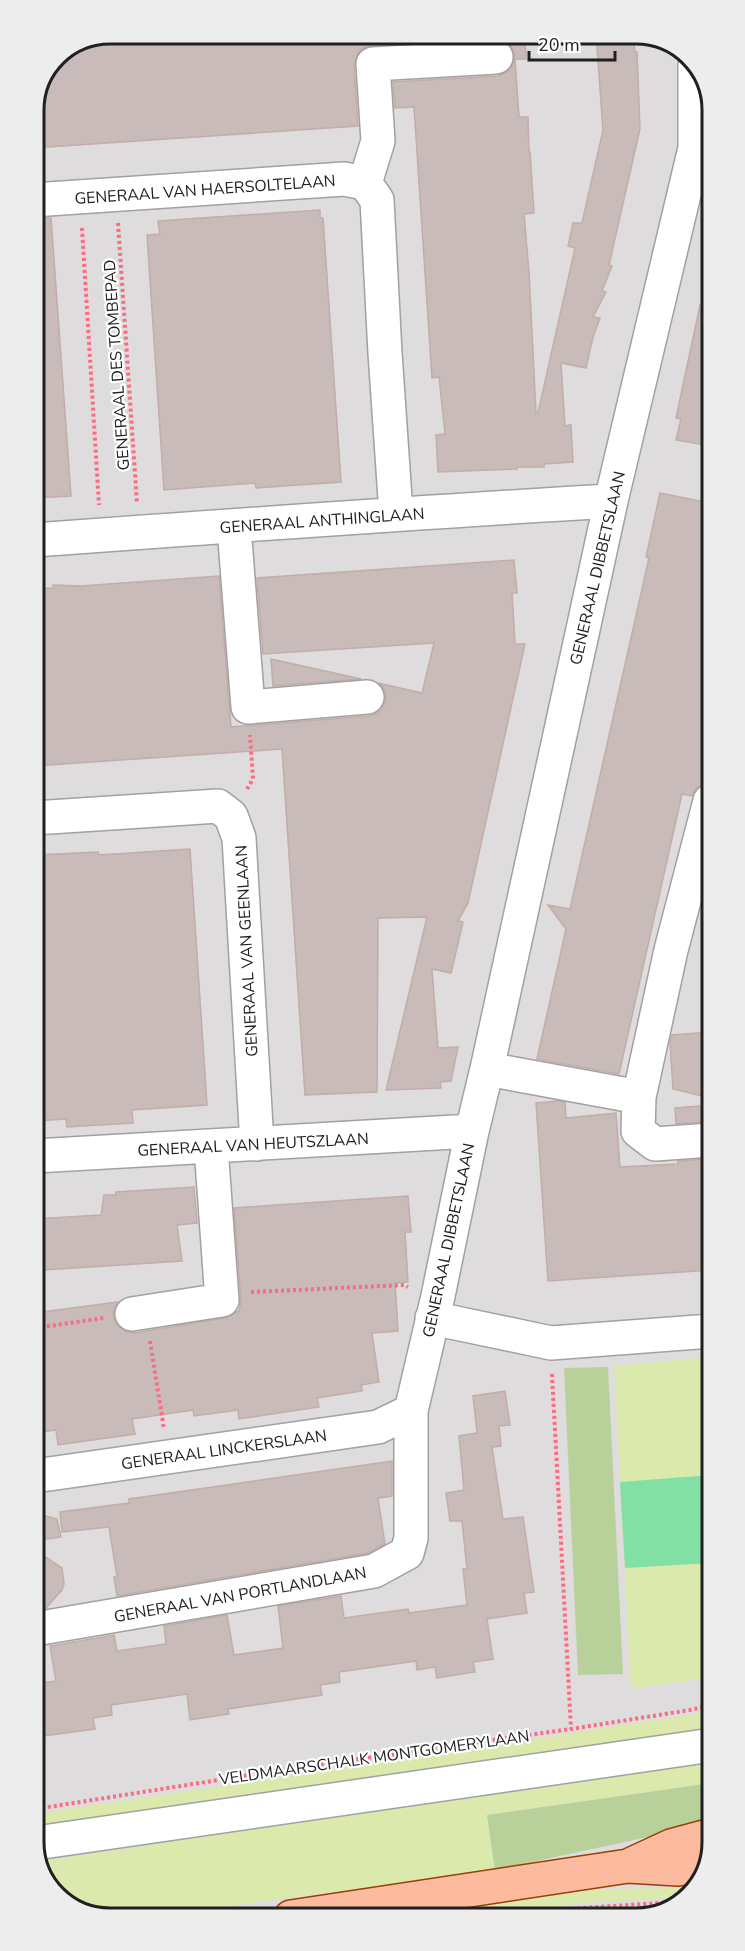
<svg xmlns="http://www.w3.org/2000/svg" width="745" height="1951" viewBox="0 0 745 1951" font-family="'Nunito Sans',sans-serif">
	<rect width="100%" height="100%" fill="#f0eae6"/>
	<path fill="#dedcdd" d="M109 33H641L686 52 709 89 712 1842 696 1888 656 1915 104 1918 63 1902 36 1862 33 105 56 55Z"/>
	<path fill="#dbeaac" d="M711 1357 712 1677 631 1689 614 1366Z
		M712 1710V1728L36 1827V1814L691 1715Z
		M712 1760V1783L487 1815 495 1870 139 1918H104L63 1902 36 1862Z
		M698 1885 696 1888 685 1896 666 1898 583 1903 487 1916 391 1917 563 1890 675 1888Z"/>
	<path fill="#b8d09a" d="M608 1367 623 1674 578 1675 564 1368Z
		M712 1783V1823L495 1870 487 1815Z"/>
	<path fill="#83e0a4" d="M711 1475 712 1563 625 1568 620 1482Z"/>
	<path fill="#c8bbb9" stroke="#c2ada8" stroke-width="1.5" d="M156 33H344V43L401 39V33H525L526 59H515L519 117H528L529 152H530L534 213 524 214 529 272 536 413H538L575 248 568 246 573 223H582L603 130 596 33H633L635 52H637L640 129 609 265 612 266 602 291 606 292 593 317 600 318 593 337 586 368 561 363 565 426 571 425 573 462 544 464V467H517V469L438 472 436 435 445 434 439 377 432 378 414 107 395 108 393 82 498 76 507 72 513 65 515 55 511 46 504 40 495 38 372 45 363 48 357 55 354 65 358 126 33 148V105L56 55 99 37Z
		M320 210V218H323L341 482 256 488 255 483 164 490 147 235 160 234 158 221Z
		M51 218 71 496 34 498 33 219Z
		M700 305 710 306V424L705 445 676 440 681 419 676 418Z
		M660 493 710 503V770L708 783 697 787 692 796 682 794 619 1074 537 1059 566 929 548 905 570 909 649 558 646 557Z
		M514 560 517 593H512L515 644H525L468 903 458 921 463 922 451 973 432 969 438 1048 458 1047 451 1081 440 1082 441 1088 386 1090 427 917 378 918 377 1092 305 1095 282 749 34 766V589L53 588V585L81 586 219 576 231 727 369 716 377 713 384 705 386 696 383 687 378 683 422 693 434 643 263 654 257 578Z
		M271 659 361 679 273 686Z
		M190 849 207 1105 132 1110 133 1123 67 1127 66 1119 35 1121 34 855 98 852 99 855Z
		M711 1032V1098L673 1089 670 1042 672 1035Z
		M558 1101 565 1102 566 1118 616 1113 620 1167 678 1164V1161L711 1159V1270L548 1281 536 1103Z
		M711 1105V1121L676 1124 675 1108Z
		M194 1187 197 1223 177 1225 182 1261 44 1270 43 1256H35V1219L101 1215 104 1195H116V1192Z
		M408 1196 411 1232H405L408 1282 395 1283 398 1331 372 1333 379 1382 361 1385 362 1391 317 1398 319 1407 252 1417 239 1419 238 1410 194 1416 193 1410 132 1419 135 1434 58 1445 56 1430 35 1433V1313L118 1302 114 1308 113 1316 117 1325 125 1331 134 1333 225 1318 239 1311 241 1302 234 1208Z
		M505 1391 510 1425 499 1426 501 1446 492 1447 503 1519 523 1517 534 1592 524 1593 527 1613 487 1619 493 1659 473 1662 475 1672 437 1678 435 1667 417 1670 416 1661 339 1672 340 1682 320 1685 322 1695 228 1709 229 1714 190 1720 187 1694 111 1705 112 1715 93 1718 95 1729 36 1737 35 1684 56 1681 50 1646 114 1635 117 1651 166 1644 164 1626 227 1615 234 1655 283 1648 278 1606 341 1596 344 1618 408 1609 409 1613 467 1605 463 1569H467L462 1521H450L446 1493 464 1490 459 1436 477 1433 473 1396Z
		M392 1461V1496L378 1498 385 1544 368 1553 117 1596 114 1577H117L109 1527 62 1532 60 1512 129 1503V1499Z
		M35 1513 57 1519 61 1537 35 1541Z
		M35 1550 62 1568 64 1584 62 1590 46 1608 35 1610Z"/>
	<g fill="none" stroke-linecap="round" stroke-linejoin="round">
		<g stroke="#a1a1a1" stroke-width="36">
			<path id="minor" d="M365 183 378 141 373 64 496 57
				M33 200 344 179 365 183 377 200 385 353 396 513
				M234 527 248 707 367 697
				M34 540C226 526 418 512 611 501
				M710 801 671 950 639 1097 638 1131 655 1144 711 1140
				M34 818 218 806 231 816 239 838 257 1144
				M487 1069 639 1097
				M35 1156 472 1131
				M132 1314 222 1300 211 1147
				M432 1318 551 1343 711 1331
				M35 1476 378 1427 411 1411
				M35 1629 374 1571 407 1553 411 1538V1411L438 1296 472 1131 487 1069 611 501 695 148V66
				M36 1843 712 1745"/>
		</g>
		<g stroke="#9b3f00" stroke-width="36">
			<path id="major" d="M632 1864 671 1846 712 1835
				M291 1917 628 1866 678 1869 704 1865"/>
		</g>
		<path stroke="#fb6c83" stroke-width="4" stroke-dasharray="3 3" stroke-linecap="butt" d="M118 223 137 503
			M82 228 99 505
			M247 789 253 779 250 735
			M251 1292 404 1285 408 1287
			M35 1328 104 1318
			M150 1341 164 1429
			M552 1374 571 1729
			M36 1809 275 1771 571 1729 690 1710 712 1705
			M530 1916 582 1908 675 1902"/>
		<use href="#minor" stroke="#fff" stroke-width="33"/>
		<use href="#major" stroke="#fcbb9f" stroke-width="33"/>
	</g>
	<g text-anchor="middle" stroke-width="4.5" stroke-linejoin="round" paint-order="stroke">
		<g font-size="16" fill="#202020" stroke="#fff">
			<text transform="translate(205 189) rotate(-4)" y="6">GENERAAL VAN HAERSOLTELAAN</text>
			<text transform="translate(116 365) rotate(-94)" y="6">GENERAAL DES TOMBEPAD</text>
			<text transform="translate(322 520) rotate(-4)" y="6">GENERAAL ANTHINGLAAN</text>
			<text transform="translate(597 568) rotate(-77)" y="6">GENERAAL DIBBETSLAAN</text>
			<text transform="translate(246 951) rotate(-93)" y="6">GENERAAL VAN GEENLAAN</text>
			<text transform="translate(253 1144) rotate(-3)" y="6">GENERAAL VAN HEUTSZLAAN</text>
			<text transform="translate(448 1240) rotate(-78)" y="6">GENERAAL DIBBETSLAAN</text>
			<text transform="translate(224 1449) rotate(-8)" y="6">GENERAAL LINCKERSLAAN</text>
			<text transform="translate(240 1594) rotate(-10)" y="6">GENERAAL VAN PORTLANDLAAN</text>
			<text transform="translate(374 1757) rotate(-8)" y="6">VELDMAARSCHALK MONTGOMERYLAAN</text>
		</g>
	</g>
	<path d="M0 0H745V1951H0ZM110 44H636A66 66 0 0 1 702 110V1842A66 66 0 0 1 636 1908H110A66 66 0 0 1 44 1842V110A66 66 0 0 1 110 44Z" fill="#ededed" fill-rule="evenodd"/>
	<path fill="none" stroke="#202020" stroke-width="3" d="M110 44H636A66 66 0 0 1 702 110V1842A66 66 0 0 1 636 1908H110A66 66 0 0 1 44 1842V110A66 66 0 0 1 110 44Z"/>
	<path d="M529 51v9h86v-9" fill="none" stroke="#202020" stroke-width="3"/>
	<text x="538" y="51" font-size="18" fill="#202020" stroke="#ffffff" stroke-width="4.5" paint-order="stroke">20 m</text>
</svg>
